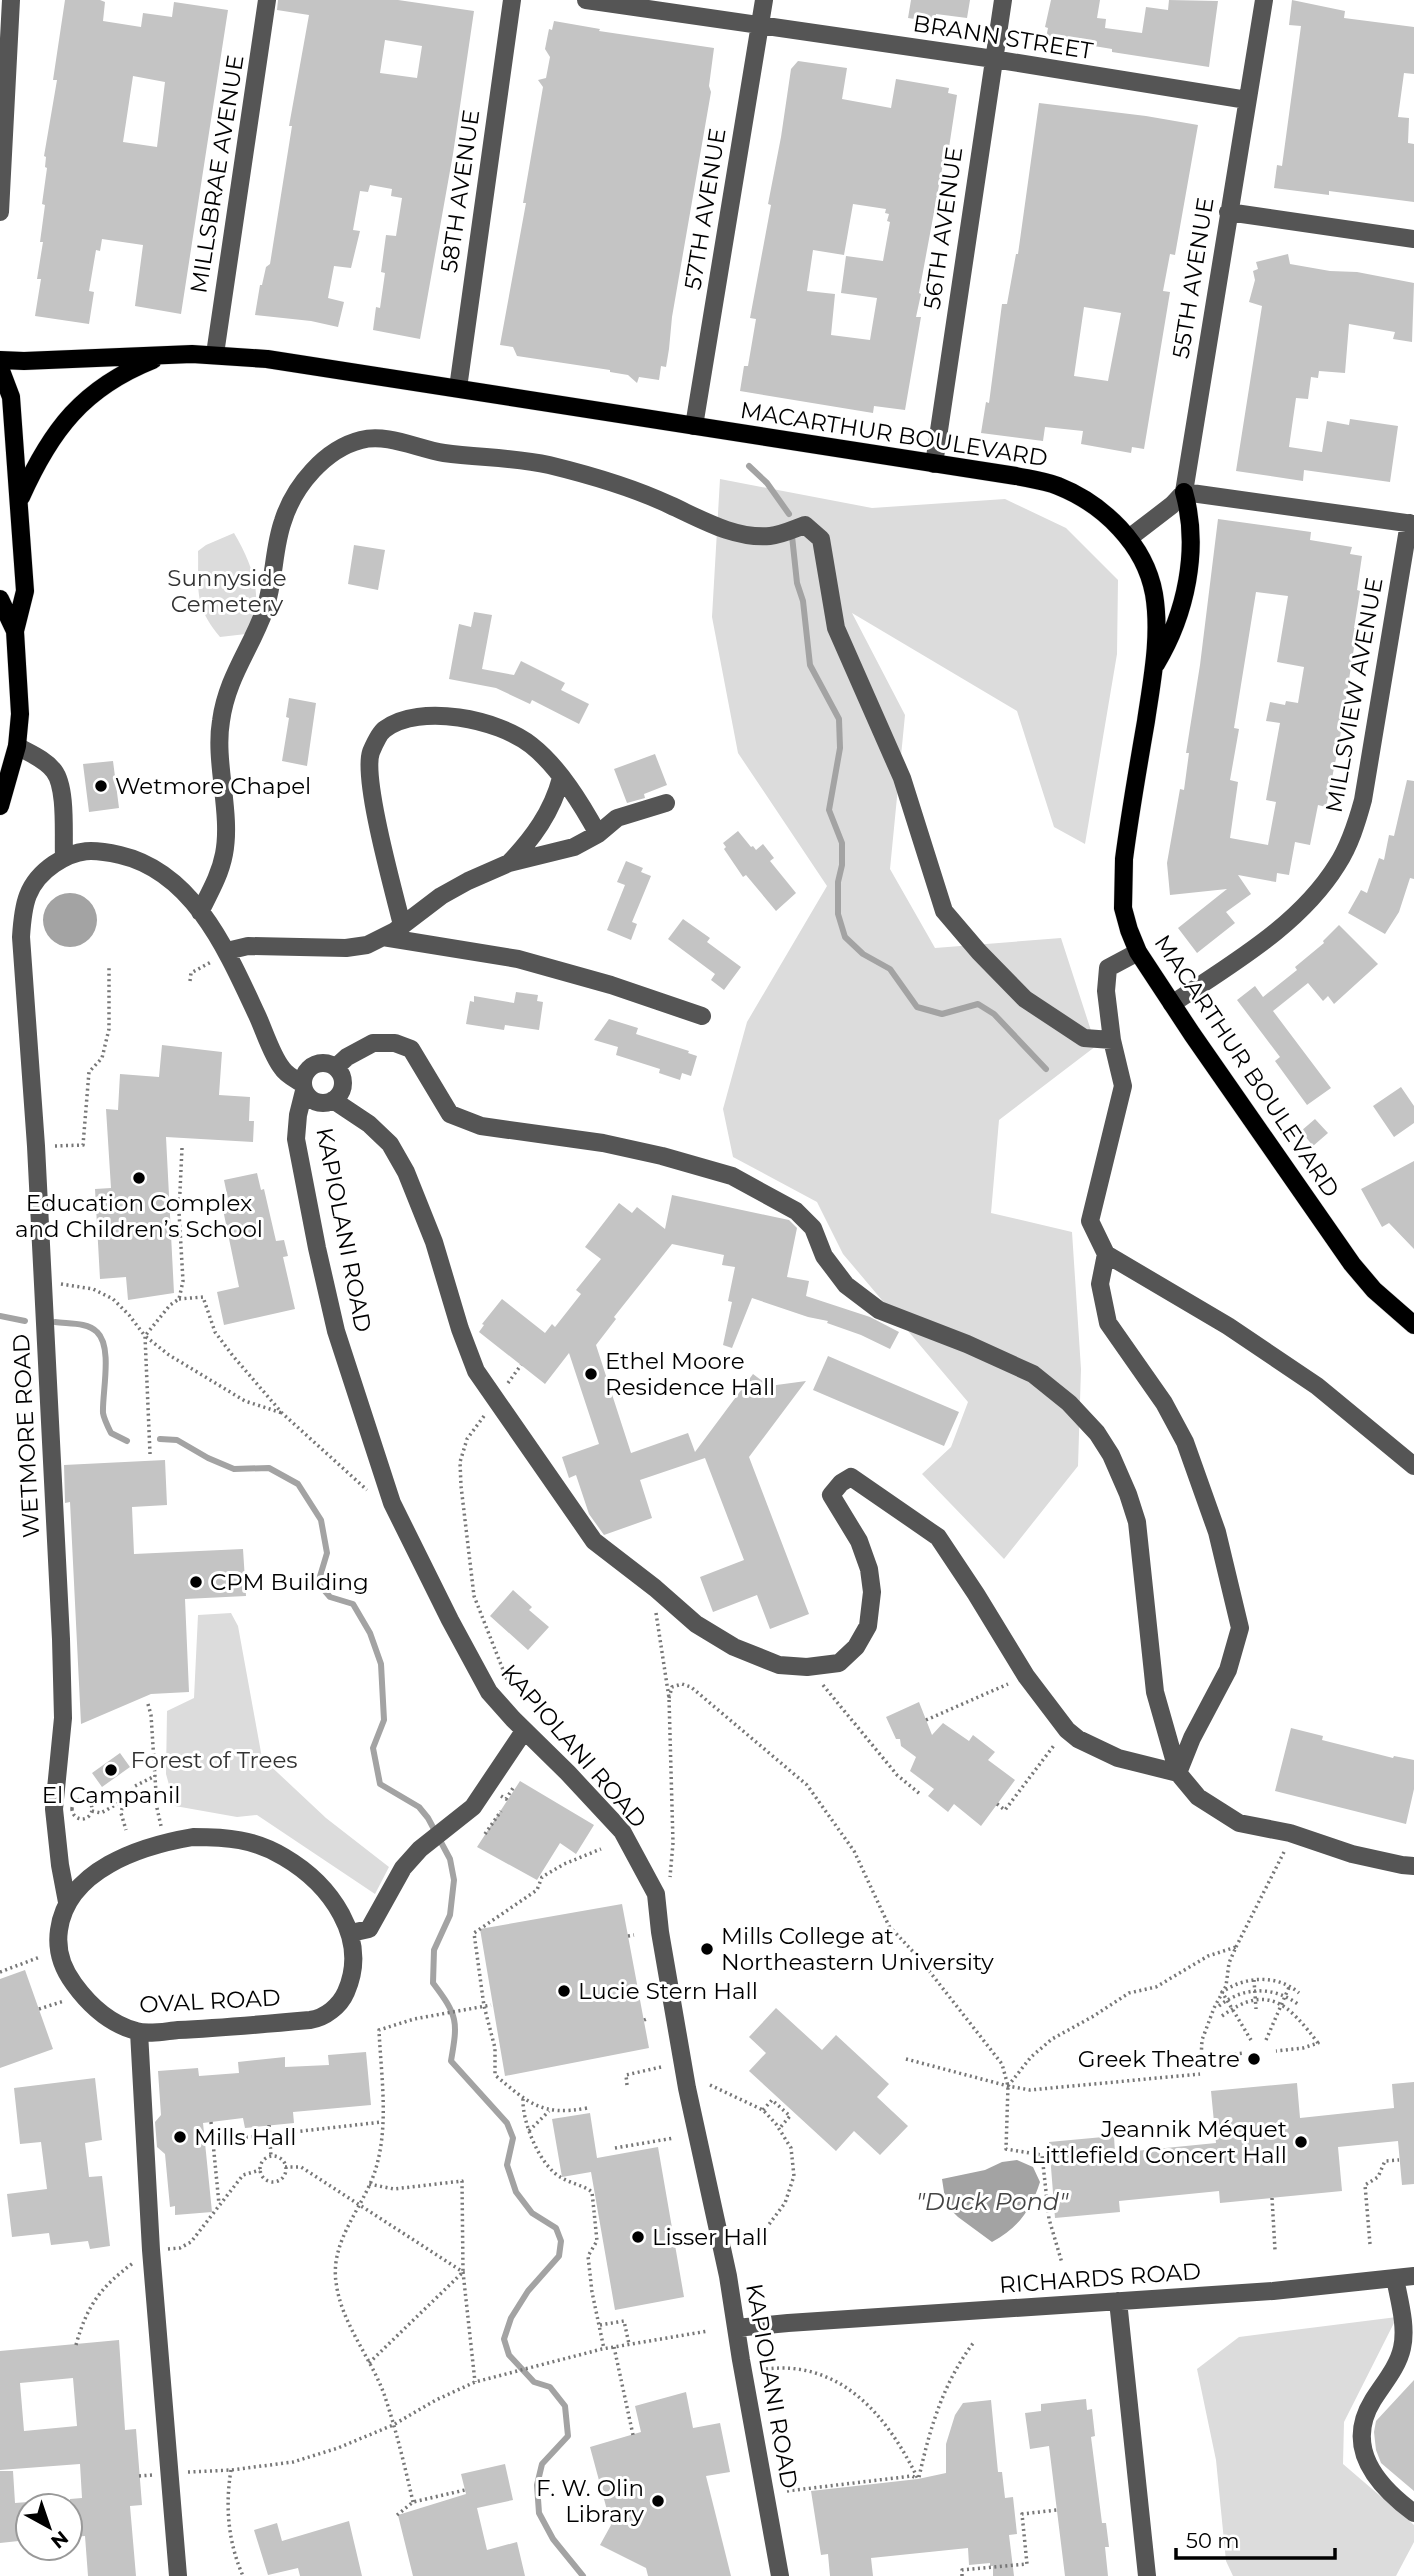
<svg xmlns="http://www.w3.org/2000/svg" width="1414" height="2576" viewBox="0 0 1414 2576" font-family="Montserrat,sans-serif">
	<rect width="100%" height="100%" fill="#fff"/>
	<path fill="#dcdcdc" d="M720 479 872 508 1005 499 1066 528 1118 580 1117 654 1085 844 1054 827 1017 711 852 613 905 715 890 869 935 948 1061 938 1096 1046 999 1120 991 1213 1072 1232 1081 1369 1078 1466 1004 1559 922 1474 951 1447 968 1402 843 1254 817 1202 733 1157 723 1109 747 1022 827 886 738 753 712 617Z
		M234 533C248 557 260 583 255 613 254 620 249 628 246 634L220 637C193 604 199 591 198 551L206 545Z
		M231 1613 238 1626 262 1758 326 1818 389 1867 375 1894 257 1815 237 1817 175 1806 166 1774 167 1711 194 1698 198 1615Z
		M1397 2317 1344 2422 1343 2464 1414 2525V2542L1396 2576H1233L1226 2561 1216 2460 1197 2369 1239 2337Z"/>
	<path fill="#a3a3a3" d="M43 920a27 27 0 1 1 54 0a27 27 0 1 1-54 0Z
		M1017 2160 1033 2167 1040 2182C1031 2210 1019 2227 992 2242L958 2217 946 2205 942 2179 985 2170 1002 2162Z"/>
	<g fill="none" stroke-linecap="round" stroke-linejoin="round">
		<path stroke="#a3a3a3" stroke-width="6" d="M749 466 767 483 789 514
			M792 536 797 583 803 601 810 665 839 719 840 748 829 810 842 843V865L838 882V914L845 937 863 954 890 969 917 1007 942 1014 978 1004 994 1014 1046 1069
			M0 1316 25 1321
			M55 1322C68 1324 87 1322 97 1332 113 1347 102 1393 103 1413 104 1419 108 1427 111 1433L127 1441
			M160 1439 177 1440 208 1458 234 1469 269 1468 298 1484 321 1520 327 1553 318 1583 330 1597 353 1604 370 1633 381 1664 384 1720 373 1748 380 1784 419 1807 428 1818 450 1859 454 1880 450 1915 434 1950 433 1983C458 2016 458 2021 451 2061L507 2123 513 2138 507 2165 516 2192 532 2213 556 2228 561 2241 559 2256 528 2291 511 2318 504 2339 509 2355 534 2382 550 2387 565 2406 568 2436 542 2464 537 2485 539 2513 553 2539 583 2576"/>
	</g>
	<path fill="#c4c4c4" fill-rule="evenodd" d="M65 0H100L105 2 103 21 141 27 143 13 172 17 174 2 228 10 181 314 135 306 143 245 102 239 100 251 96 250 89 291 94 292 89 324 35 316 41 279H37L43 242H40L45 205 42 204 47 168 45 167 46 157 44 156 57 80H53ZM133 76 165 82 157 147 123 142Z
		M278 0H398L474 11 453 154 420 339 373 330 376 307 380 308 385 273 381 272 386 235 396 236 402 198 391 196 392 189 370 185 368 192 360 191 353 230 360 231 351 268 334 266 328 298 344 302 338 327 311 321 255 315 260 285H262L266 267 270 264 292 126H289L309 15 277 10ZM385 40 422 46 417 78 380 73Z
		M911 0H970L967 18 936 14 935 22 908 18Z
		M1051 0H1100L1097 18 1106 19 1105 28 1142 33 1146 7 1168 10 1169 0 1218 1 1209 67 1112 52V49L1046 38 1048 28 1045 27Z
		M1292 0 1345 11 1344 18 1414 27V74L1404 73 1398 117 1409 118 1408 143 1414 144V202L1329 191V195L1274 188 1277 165 1282 166 1301 26 1289 25Z
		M554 21 600 29 599 31 714 48 709 86 711 92 672 317 669 349 666 367 661 366 659 380 639 377 637 383 628 375 610 372V370L517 356 513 347 500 345 526 203H523L543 87 538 80 546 78 550 57 545 49 549 29 552 30Z
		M798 61 847 68 842 99 891 108 896 79 949 88 948 93 957 95 948 154 945 153 919 293 921 294 916 317H921L905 410 874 406 873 413 740 391 744 366H748L756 319 750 318 771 205 768 204 781 137 791 69ZM853 204 886 209 885 213 889 214 887 221 890 222 883 261 846 256 841 293 877 298 870 340 831 335 835 294 807 291 813 250 844 255Z
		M1039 103 1146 116 1198 125 1175 255 1170 254 1163 291 1170 292 1144 449 1132 447 1131 453 1081 444 1083 431 1045 427 1043 441 981 433 986 402 989 403 1002 304H1007L1016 254H1018ZM1084 307 1121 313 1108 381 1074 376Z
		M1288 254 1290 264 1330 271 1357 272 1414 283 1412 342 1393 339 1395 332 1349 324 1345 373 1319 371 1318 378 1311 377 1308 399 1296 398 1289 447 1322 452 1327 421 1349 425 1350 419 1398 426 1390 482 1304 470 1303 481 1236 471 1262 306 1249 302 1255 280 1253 271 1258 269 1256 262Z
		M1218 519 1311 532 1310 540 1352 547 1350 554 1362 556 1357 590 1360 591 1354 628H1356L1355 641 1339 744 1326 807 1318 805 1310 845 1295 842 1289 875 1277 873 1276 882 1238 875 1251 894 1226 912 1235 923 1197 953 1178 928 1227 889 1170 895 1167 863 1180 789 1184 790 1189 753H1186L1200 665ZM1256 592 1288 596 1277 662 1304 667 1298 703 1286 701 1285 705 1270 702 1266 721 1280 723 1266 800 1276 802 1268 845 1230 838 1238 782 1230 780 1239 729 1234 728Z
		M354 545 385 550 378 590 348 584Z
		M474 612 492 615 482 669 514 675 521 661 565 683 561 690 589 704 579 724 532 700 530 704 496 688 449 679 459 624 471 627Z
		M289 698 316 703 307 766 282 761 289 718 286 717Z
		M655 754 667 785 644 794 645 798 627 803 614 769Z
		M113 761 119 808 89 812 83 764Z
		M1407 780 1414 781V879L1410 878 1399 912 1385 934 1348 913 1361 890 1367 893 1379 858 1384 860 1389 835 1394 836Z
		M738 831 751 847 753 846 756 850 763 844 774 858 770 861 796 893 776 911 746 875 743 877 724 849 726 847 723 843Z
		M626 861 643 868 641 872 651 876 632 922 637 924 631 940 607 930 625 885 617 882Z
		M683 919 710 938 707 942 741 967 724 990 711 980 715 974 668 939Z
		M1339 925 1378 964 1334 1004 1328 996 1323 1001 1308 983 1273 1011 1331 1088 1307 1105 1275 1061 1280 1057 1237 1000 1255 986 1263 997 1297 970 1295 967 1324 943 1323 941Z
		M516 992 538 995 537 1001 543 1002 539 1030 505 1025 504 1030 466 1024 470 1001 474 1002V996L514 1003Z
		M609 1019 638 1028 636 1034 689 1051 688 1053 697 1056 691 1076 682 1073 680 1080 659 1073 660 1069 616 1055 618 1047 594 1040Z
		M162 1045 222 1052 219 1095 250 1097 249 1121H254L253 1142 166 1137 174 1293 128 1300 126 1277 100 1279 95 1189 111 1188 106 1109 118 1110 120 1074 159 1077Z
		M1401 1087 1414 1106V1123L1394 1137 1373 1106Z
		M1315 1119 1328 1133 1313 1146 1301 1131Z
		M1414 1161V1249L1389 1223 1382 1227 1361 1189Z
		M257 1173 261 1190 264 1189 276 1241 284 1240 288 1256 283 1257 295 1309 224 1325 217 1292 239 1287 221 1200 228 1199 224 1180Z
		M672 1195 789 1220 797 1228 787 1277 809 1281 806 1296 870 1317 899 1332 890 1349 861 1335 827 1323 828 1321 808 1317 752 1298 732 1348 723 1345 732 1302 728 1301 735 1267 722 1265 724 1255 672 1244 614 1317 616 1319 596 1345 631 1453 688 1433 695 1452 753 1374 769 1386 806 1381 749 1457 809 1614 770 1629 757 1595 713 1612 700 1577 744 1560 705 1458 640 1480 652 1518 604 1535 589 1514 576 1475 569 1478 562 1457 599 1444 569 1353 545 1384 479 1332 484 1325 482 1324 502 1299 545 1333 552 1324 555 1327 581 1294 576 1290 601 1259 585 1247 619 1203 632 1213 637 1207 665 1229Z
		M828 1356 959 1412 944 1446 813 1390Z
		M165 1460 167 1505 132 1507 134 1554 243 1549 246 1596 185 1599 189 1692 151 1694 81 1724 70 1502 65 1503 64 1465Z
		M513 1590 532 1607 529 1610 549 1627 528 1650 490 1616Z
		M919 1702 932 1735 943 1723 969 1741 973 1735 995 1752 988 1760 1015 1780 981 1826 954 1804 948 1812 928 1796 934 1789 910 1771 916 1757 901 1746 900 1739H896L886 1717Z
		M1291 1728 1323 1736 1322 1740 1393 1758 1394 1756 1414 1760V1789L1406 1824 1275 1791Z
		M120 1753 130 1767 102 1787 92 1773Z
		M520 1781 594 1825 576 1854 560 1843 537 1880 477 1847Z
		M622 1904 649 2048 505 2076 480 1929Z
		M25 1970 53 2049 0 2068V1979Z
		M776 2008 822 2050 836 2035 889 2084 877 2097 908 2126 880 2155 854 2131 836 2151 749 2071 766 2053 749 2037Z
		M366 2052 371 2105 293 2112 294 2123 245 2128 243 2118 203 2123 212 2212 175 2215V2206L170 2207 165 2154 157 2147 155 2122 161 2115 158 2071 198 2068 199 2076 239 2073 238 2062 285 2057V2067L329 2065 328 2055Z
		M95 2078 102 2140 85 2143 89 2177 102 2176 110 2246 90 2249 88 2241 51 2245 49 2233 12 2237 7 2194 47 2189 41 2142 20 2144 14 2088Z
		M1414 2082V2184L1402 2185 1398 2141 1338 2147 1342 2191 1220 2203 1219 2191 1119 2201 1120 2212 1055 2218 1049 2142 1114 2136 1115 2153 1216 2143 1211 2091 1297 2083 1300 2118 1394 2108 1392 2084Z
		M590 2113 597 2158 658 2147 684 2297 615 2310 591 2172 562 2177 552 2119Z
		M119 2340 125 2430 136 2429 142 2505 130 2506 136 2576H88L85 2536 70 2537V2499L82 2498 80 2464 0 2470V2351ZM73 2378 77 2426 24 2431 20 2383Z
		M1414 2380V2491L1381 2463 1376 2450 1374 2432 1376 2421Z
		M686 2392 693 2428 720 2423 730 2472 706 2476 731 2576H648L646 2568 600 2545 611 2525 590 2447 641 2432 635 2406Z
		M1086 2399 1087 2410 1092 2409 1095 2436 1091 2437 1102 2523H1106L1109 2547H1105L1108 2576H1065L1049 2446 1030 2449 1025 2413 1041 2411V2404Z
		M991 2400 998 2472H1002L1005 2498 1013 2497 1017 2534 1009 2535 1014 2576H993V2566H990V2563L969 2565 968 2548 871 2558 873 2576H830L828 2554 821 2555 811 2491 918 2479 946 2473V2444L955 2415 963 2403Z
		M505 2464 513 2500 477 2508 487 2550 517 2542 525 2576H413L398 2515 466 2494 461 2474Z
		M0 2471H13L15 2503 28 2502V2540L0 2543Z
		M349 2521 362 2576H300L298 2568 268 2575 254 2530 277 2523 282 2541Z"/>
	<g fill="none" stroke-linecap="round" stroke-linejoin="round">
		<g stroke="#dbdbdb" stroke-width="19">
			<path id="major" d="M0 360 24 361 192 354 267 359 1016 476C1030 479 1045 481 1058 486 1103 504 1145 544 1154 594 1161 636 1152 680 1146 721 1138 767 1130 813 1124 859L1123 908 1129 930 1138 952 1192 1034 1352 1264 1374 1290 1414 1325
				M0 368 11 397 25 591 15 631 20 714 17 746 0 806
				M21 497C51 430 83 388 153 360
				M0 599 15 631
				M1156 664C1186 614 1200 549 1184 492"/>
		</g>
		<path stroke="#777" stroke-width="3.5" stroke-dasharray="2 3.5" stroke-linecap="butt" d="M190 981 191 973 211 962
			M55 1146 83 1145 89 1072 102 1058 109 1029V968
			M182 1148 179 1212 183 1281 179 1299 170 1305 145 1336 169 1355 245 1401 282 1413
			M61 1284 93 1289 113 1299 129 1315 145 1336 150 1454
			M179 1299 203 1297 215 1332 233 1356 282 1413 367 1490
			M508 1383 521 1365
			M484 1416 467 1439 460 1462 461 1486 474 1596 509 1685
			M656 1613 669 1698 673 1843 670 1877
			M823 1685 897 1775 920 1794
			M669 1698 672 1687 682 1684 691 1687 807 1785 854 1851 889 1926 919 1958 1002 2064 1008 2086 1006 2149 1042 2155 1049 2219 1062 2263
			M148 1704 151 1715 157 1808 161 1826
			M926 1720 1008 1684
			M501 1796 506 1799 513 1788 515 1789
			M72 1809a10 10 0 1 1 20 0a10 10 0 1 1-20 0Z
			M125 1799 135 1786 155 1776
			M997 1804 1005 1810 1055 1744
			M92 1811 101 1813 124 1800 121 1813 126 1830
			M485 1834 501 1811
			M628 1936 634 1935
			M1236 1947 1284 1852
			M0 1972 40 1957
			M1254 1980 1256 2009
			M1219 2006C1244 1986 1274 1986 1299 2005
			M39 2009 64 2001
			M1222 2016C1268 1982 1289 2005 1318 2043L1303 2048 1276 2051
			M644 2020 649 2018
			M1251 2040 1222 1992C1246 1976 1277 1974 1299 1993
			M1266 2040 1290 1985
			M906 2059 1008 2086 1030 2090 1200 2074
			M627 2085 626 2075 661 2067
			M710 2085 763 2110 776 2124 791 2148 794 2176 785 2203 767 2227 742 2237
			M1008 2086 1031 2057 1052 2039 1092 2017 1129 1993 1156 1987 1208 1956 1236 1947 1229 1963 1226 1986 1214 2008 1202 2040 1201 2058 1244 2053
			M523 2099C522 2122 540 2167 562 2178 572 2184 583 2185 592 2192L597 2241 588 2256 592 2292 604 2349
			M587 2108C542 2117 527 2102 495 2075V2048L484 2006 474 1933 537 1890 542 1877 564 1864 601 1849
			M763 2110 772 2100 790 2116 779 2129
			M211 2122 219 2204
			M269 2125 271 2157
			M529 2131 549 2111
			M213 2141 382 2122
			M615 2148 674 2138
			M260 2169a13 13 0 1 1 26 0a13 13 0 1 1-26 0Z
			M285 2167H301L463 2272 475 2382
			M1272 2198 1275 2250
			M1370 2244 1365 2185 1378 2177 1385 2161 1399 2160
			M168 2249 180 2248 191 2242 243 2175 260 2170
			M600 2325 624 2321 629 2344
			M76 2345C87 2305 101 2287 133 2263
			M614 2347 633 2435
			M369 2363 463 2272 462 2181 394 2189 369 2184
			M766 2369C842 2360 888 2417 918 2479
			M231 2470C225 2506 228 2542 243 2576
			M188 2472 231 2470 293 2462 338 2448 393 2425 436 2400 475 2382 602 2349 708 2331
			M139 2476 152 2475
			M919 2477C930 2428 943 2383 974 2342
			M787 2491 912 2476 916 2478
			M413 2502C405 2467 396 2429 384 2394 370 2356 341 2323 336 2282 330 2239 365 2206 376 2168 389 2124 381 2075 379 2030L414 2019 491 2005
			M397 2515 413 2502 465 2490
			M962 2576V2570L1027 2564 1022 2514 1057 2510"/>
		<path stroke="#555" stroke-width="18" d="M586 0 987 58 1247 100
			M0 212 11 0
			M1228 212 1414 239
			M215 354 267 0
			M458 388 512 0
			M694 426 764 0
			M934 464 1003 0
			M1184 492 1414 524
			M1129 538 1172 505 1184 492 1264 0
			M17 746C29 753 45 759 54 771 67 788 63 835 64 857
			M509 863C533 838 552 812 561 778
			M200 912C210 892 220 875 224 854 232 813 214 762 221 721 227 677 251 649 265 609 275 579 273 549 283 521 294 486 325 449 361 440 387 433 418 449 444 453 479 458 514 457 549 465 590 475 632 487 670 505 701 519 734 539 770 536 781 535 794 529 805 525L821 539 836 628 902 778 944 911 979 952 1025 999 1084 1038 1112 1040
			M402 925C394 892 362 779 371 752 374 745 379 733 385 729 420 703 498 719 531 745 559 767 581 803 598 834
			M383 937 518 959 611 985 702 1016
			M227 951 248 946 346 948 367 945 395 931 441 896 468 881 509 863 574 847 598 834 617 818 666 803
			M1138 952 1108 968 1106 991 1112 1040 1123 1086 1090 1221 1106 1254 1228 1326 1317 1386 1414 1466
			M1172 1004C1231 964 1299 926 1337 865 1350 845 1357 822 1363 800L1409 523
			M303 1083a20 20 0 1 1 40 0a20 20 0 1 1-40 0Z
			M336 1067 347 1057 373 1043H395L411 1049 450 1114 481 1126 603 1143 662 1156 732 1176 796 1211 813 1228 824 1256 846 1285 879 1310 967 1344 1033 1374 1069 1403 1097 1433 1111 1455 1128 1494 1137 1522 1155 1692 1178 1773 1198 1797 1239 1823 1290 1833 1352 1854 1402 1865 1414 1866
			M304 1091 298 1115 296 1139 317 1248 336 1331 392 1503 450 1620 489 1692 513 1719 568 1773 622 1831 656 1894 660 1932 687 2088 728 2276 741 2360 780 2576
			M333 1100 369 1124 390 1144 406 1172 434 1242 460 1329 476 1371 594 1541 655 1588 696 1624 734 1647 779 1665 807 1667 839 1663 856 1647 868 1626 872 1592 869 1569 859 1541 831 1495 841 1483 851 1477 938 1537 976 1594 1026 1676 1067 1730 1078 1739 1118 1758 1178 1773
			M1106 1254 1100 1284 1108 1323 1164 1403 1185 1442 1217 1532 1240 1628 1228 1670 1192 1738 1178 1773
			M193 1837C227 1837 254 1839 284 1857 330 1884 370 1938 346 1992 340 2006 325 2018 310 2020 266 2024 222 2028 178 2030 166 2031 148 2035 136 2031 110 2024 90 2006 74 1984 62 1968 56 1951 59 1930 67 1870 140 1846 193 1837Z
			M67 1902 60 1865 54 1809 63 1718 61 1639 36 1146 21 937C23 905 26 883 54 864 78 848 93 849 120 855 194 872 228 953 257 1015 264 1030 272 1056 282 1068 286 1075 297 1080 303 1084
			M351 1933 369 1929 403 1868 420 1849 473 1807 524 1731
			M139 2032 151 2250 178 2576
			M1395 2278C1399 2300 1407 2326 1402 2348 1398 2367 1383 2384 1373 2400 1344 2447 1376 2485 1414 2513
			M1118 2301 1147 2576
			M736 2328 788 2323 1273 2291 1414 2276"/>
		<use href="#major" stroke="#000" stroke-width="18"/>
	</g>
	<g fill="#000" stroke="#fff" stroke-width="2.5">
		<circle cx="101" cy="786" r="7"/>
		<circle cx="139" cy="1178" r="7"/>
		<circle cx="591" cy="1374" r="7"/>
		<circle cx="196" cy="1582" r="7"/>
		<circle cx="111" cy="1770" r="7"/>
		<circle cx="707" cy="1949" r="7"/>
		<circle cx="564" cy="1991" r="7"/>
		<circle cx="1254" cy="2059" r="7"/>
		<circle cx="180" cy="2137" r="7"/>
		<circle cx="1301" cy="2142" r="7"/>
		<circle cx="638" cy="2237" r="7"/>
		<circle cx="658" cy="2501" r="7"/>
	</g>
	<g text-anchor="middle" stroke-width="6" stroke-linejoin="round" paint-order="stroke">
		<g font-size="23" fill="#000" stroke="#fff">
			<text transform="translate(1003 37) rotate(9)" y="8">BRANN STREET</text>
			<text transform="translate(217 174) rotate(-81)" y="8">MILLSBRAE AVENUE</text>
			<text transform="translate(460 191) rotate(-82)" y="8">58TH AVENUE</text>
			<text transform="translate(705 209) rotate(-81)" y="8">57TH AVENUE</text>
			<text transform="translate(943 228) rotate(-82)" y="8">56TH AVENUE</text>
			<text transform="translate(1193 278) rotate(-81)" y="8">55TH AVENUE</text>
			<text transform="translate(894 434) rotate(9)" y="8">MACARTHUR BOULEVARD</text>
			<text transform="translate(1354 695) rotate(-80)" y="8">MILLSVIEW AVENUE</text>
			<text transform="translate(1247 1066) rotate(56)" y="8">MACARTHUR BOULEVARD</text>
			<text transform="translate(344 1230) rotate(79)" y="8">KAPIOLANI ROAD</text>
			<text transform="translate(26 1436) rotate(-93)" y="8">WETMORE ROAD</text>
			<text transform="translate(574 1746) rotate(49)" y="8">KAPIOLANI ROAD</text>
			<text transform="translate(210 2001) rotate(-3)" y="8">OVAL ROAD</text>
			<text transform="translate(1100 2278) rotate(-4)" y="8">RICHARDS ROAD</text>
			<text transform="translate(772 2386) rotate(80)" y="8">KAPIOLANI ROAD</text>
		</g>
		<g font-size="23" fill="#333" stroke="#fff">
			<text x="227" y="586">Sunnyside<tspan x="227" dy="26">Cemetery</tspan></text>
			<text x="214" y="1768">Forest of Trees</text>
		</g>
		<g font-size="23" fill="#000" stroke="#fff" text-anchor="start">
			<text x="115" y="794">Wetmore Chapel</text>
			<text x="139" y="1211" text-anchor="middle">Education Complex<tspan x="139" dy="26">and Children’s School</tspan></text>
			<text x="605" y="1369">Ethel Moore<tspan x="605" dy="26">Residence Hall</tspan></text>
			<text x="210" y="1590">CPM Building</text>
			<text x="111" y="1803" text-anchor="middle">El Campanil</text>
			<text x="721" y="1944">Mills College at<tspan x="721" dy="26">Northeastern University</tspan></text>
			<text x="578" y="1999">Lucie Stern Hall</text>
			<text x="1240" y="2067" text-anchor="end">Greek Theatre</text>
			<text x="1287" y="2137" text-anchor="end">Jeannik Méquet<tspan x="1287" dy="26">Littlefield Concert Hall</tspan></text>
			<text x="194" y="2145">Mills Hall</text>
			<text x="652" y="2245">Lisser Hall</text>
			<text x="644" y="2496" text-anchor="end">F. W. Olin<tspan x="644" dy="26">Library</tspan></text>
		</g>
		<g font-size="24" font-style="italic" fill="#444" stroke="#fff">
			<text x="992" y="2210">"Duck Pond"</text>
		</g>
	</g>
	<g transform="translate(49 2527) rotate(140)"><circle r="33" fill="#ffffff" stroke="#999999" stroke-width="2"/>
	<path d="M0-5L12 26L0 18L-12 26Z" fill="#000000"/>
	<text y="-10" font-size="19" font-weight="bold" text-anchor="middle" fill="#000000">N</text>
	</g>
	<path d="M1176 2548v10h159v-10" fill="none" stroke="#000000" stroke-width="3.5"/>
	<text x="1186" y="2548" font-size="21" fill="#000000" stroke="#ffffff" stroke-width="5" paint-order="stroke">50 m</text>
</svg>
